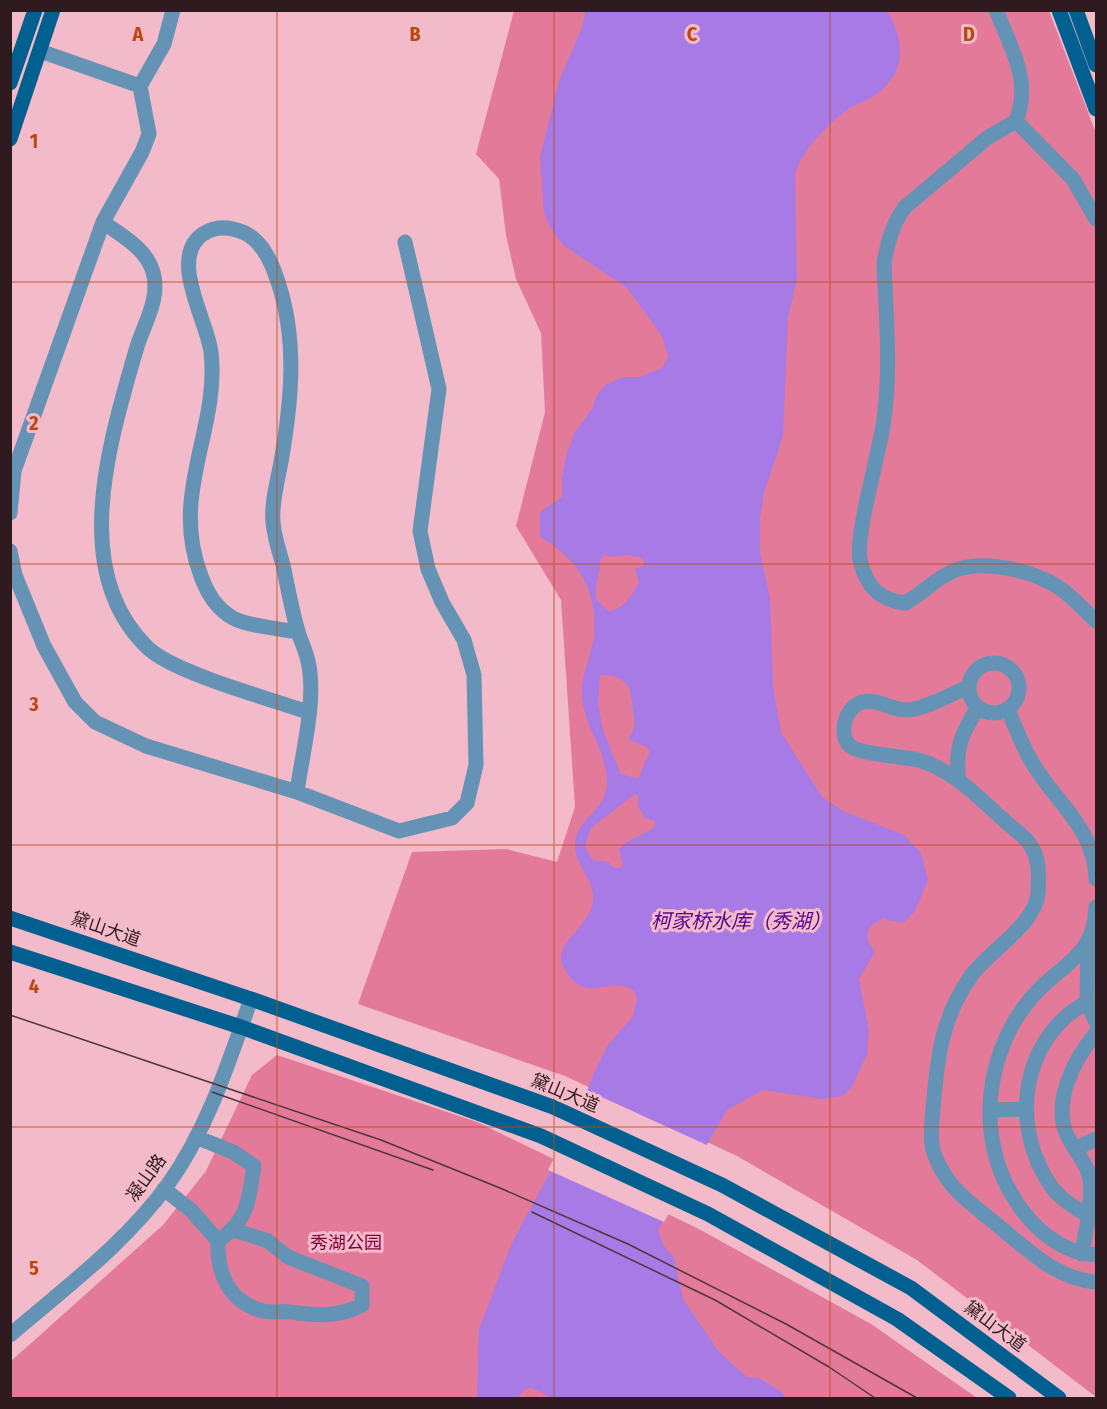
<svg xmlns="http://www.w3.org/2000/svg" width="1107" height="1409" viewBox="0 0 1107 1409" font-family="'Fira Sans Condensed','Noto Sans SC',sans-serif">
	<rect width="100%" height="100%" fill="#f3bac9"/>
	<path fill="#e47a9a" d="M514 11H1049L1096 133V1397L917 1260 737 1156 565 1076 358 1004 412 852 506 849 557 862 575 807 561 600 516 526 545 412 541 333 516 279 506 235 499 179 476 154Z
		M277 1055 477 1122 697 1228 871 1324 977 1398H11L10 1362 163 1225 206 1171 252 1075Z"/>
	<path fill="#a77ae6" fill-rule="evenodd" d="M586 11H887C905 39 907 74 875 95 865 102 852 105 843 113 823 129 803 150 795 174L797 279 788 318 783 436 764 493 760 518V551L770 598 773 687 781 732 822 797 843 811 904 835 921 853 928 880 915 911 903 923 883 919 872 925 868 931V941L875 952 859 979 869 1031 867 1055 851 1088 843 1096 823 1099 763 1090 727 1110 658 1230 664 1246 674 1258 683 1299 719 1352 747 1377 759 1378 782 1392 785 1398H552L532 1388 525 1389 518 1398H478L477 1394 479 1329 512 1243 571 1133 593 1075 608 1045 633 1016 637 999 634 991C609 972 587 1009 564 968 550 945 589 928 593 902 596 880 574 866 575 844 576 820 601 813 606 791 612 759 588 734 583 704 578 681 589 664 593 642 600 595 580 559 540 537V512L562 497V478L566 456 575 432 592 409 597 395 605 385 623 377H640L662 368 668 357 662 336 627 288 563 245 550 227 544 213 540 157 559 81 581 30ZM627 555 642 558 644 562 643 566 635 569 639 582C633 594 624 610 608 611L596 599C594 585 601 573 600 559L605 555 614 557ZM600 675C628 675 631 687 633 711 634 724 637 726 629 737L630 740 647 747 650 751 638 779 621 774 603 731 598 704ZM635 794 638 796V806L645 818 655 821V826C645 836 626 838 619 850L623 865 621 868H614L608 862 592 860 585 847 591 828Z"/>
	<path fill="#f3bac9" d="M584 1089 709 1146 664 1222 548 1170 568 1131Z"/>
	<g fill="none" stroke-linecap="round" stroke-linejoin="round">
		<path stroke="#6593b6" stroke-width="15" d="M996 10C1011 48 1032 81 1016 121L987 138 905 207C892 224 888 242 884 263 886 315 891 368 884 419 880 452 855 534 860 560 866 586 879 600 905 603 922 594 934 580 951 572 980 558 1032 570 1058 587 1072 596 1084 610 1096 621
			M40 51 140 86
			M1016 121 1073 179 1096 219
			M103 222C122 236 146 248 153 272 161 299 143 325 136 350 110 441 68 572 148 648 174 673 271 699 308 712
			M10 513 14 471 103 222 142 152 149 134 140 86 164 44 173 10
			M10 551 15 575 44 646 75 702 95 722 146 746 297 792 399 831 452 818 467 803 476 765 474 675 464 640 442 602 428 569 420 531 439 389 405 242
			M969 688a25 25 0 1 1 50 0a25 25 0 1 1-50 0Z
			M969 687C950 694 928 708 908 710 892 711 878 698 862 702 846 707 838 732 849 745 858 755 906 756 922 761 955 772 979 798 1005 821 1012 828 1023 835 1029 843 1040 857 1039 876 1038 893 1036 924 989 951 971 976 941 1018 937 1060 933 1109 932 1124 929 1142 935 1156 946 1185 966 1200 990 1219 1022 1244 1053 1279 1096 1282
			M1008 710C1018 733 1026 756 1041 776 1065 810 1095 834 1096 879
			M959 780C954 750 962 732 978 708
			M297 792C302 754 317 699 308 661 306 652 302 643 299 635 292 612 288 588 283 565 279 551 274 536 273 522 271 501 279 476 282 456 292 397 297 339 278 282 272 263 263 242 245 233 231 227 216 225 203 234 168 258 207 320 211 352 220 430 169 493 201 576 207 593 217 609 233 618 247 626 281 629 298 632
			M1096 907C1094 959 1060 964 1033 996 985 1050 975 1137 1014 1198 1032 1228 1061 1253 1096 1255
			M1088 940 1087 1002 1096 1022
			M1087 1002C1021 1038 1009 1126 1051 1186 1060 1199 1074 1207 1087 1215L1096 1213
			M990 1110 1025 1109
			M196 1137 233 1152 254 1166C248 1202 249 1219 218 1241 217 1274 229 1302 263 1311 272 1313 282 1311 291 1312 317 1316 339 1317 362 1305V1286L288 1257 268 1241 234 1230
			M1075 1149 1096 1139
			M164 1189 192 1211 218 1241
			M1082 1254C1085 1233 1093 1201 1090 1180 1089 1166 1075 1151 1069 1139 1050 1105 1074 1059 1096 1033
			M10 1335C66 1287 126 1243 169 1183 208 1128 229 1061 251 999"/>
		<path stroke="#026091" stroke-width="15" d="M1059 10 1096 109
			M1076 10 1096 65
			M10 83 35 10
			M10 139 53 10
			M10 918 251 999 553 1107 722 1185 911 1288 1059 1398
			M10 952 241 1027 541 1136 708 1214 897 1319 1009 1398"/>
		<path stroke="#51353d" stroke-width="1.5" d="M10 1015 381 1140 500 1188 628 1244 786 1324 917 1398
			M212 1092 433 1170
			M532 1212 715 1300 829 1367 875 1398"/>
	</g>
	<path fill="none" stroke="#ba4911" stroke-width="1.5" stroke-opacity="0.55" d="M277 10V1398M554 10V1398M830 10V1398M10 282H1096M10 564H1096M10 845H1096M10 1127H1096"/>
	<g text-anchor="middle" stroke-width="6" stroke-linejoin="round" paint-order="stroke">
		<g font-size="18" fill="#2f1a20" stroke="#f3bac9">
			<text transform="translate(106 929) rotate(19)" y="6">黛山大道</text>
			<text transform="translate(565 1093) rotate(23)" y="6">黛山大道</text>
			<text transform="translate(146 1178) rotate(-54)" y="6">凝山路</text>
			<text transform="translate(995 1326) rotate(37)" y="6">黛山大道</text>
		</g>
		<g font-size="18" fill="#7b003b" stroke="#f3bac9">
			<text x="346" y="1249">秀湖公园</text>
		</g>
		<g font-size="20" font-style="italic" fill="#53038f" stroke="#f3bac9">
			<text x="741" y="928">柯家桥水库（秀湖）</text>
		</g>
	</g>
	<g font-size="20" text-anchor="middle" font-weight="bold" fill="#ba4911" stroke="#f3bac9" stroke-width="6" stroke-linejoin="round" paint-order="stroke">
		<text x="138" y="41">A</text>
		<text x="415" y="41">B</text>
		<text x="692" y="41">C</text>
		<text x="969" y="41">D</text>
		<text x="34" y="148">1</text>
		<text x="34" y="430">2</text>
		<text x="34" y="711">3</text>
		<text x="34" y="993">4</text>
		<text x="34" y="1275">5</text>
	</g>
	<rect width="1107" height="1409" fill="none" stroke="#2f1a20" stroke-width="24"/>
</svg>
